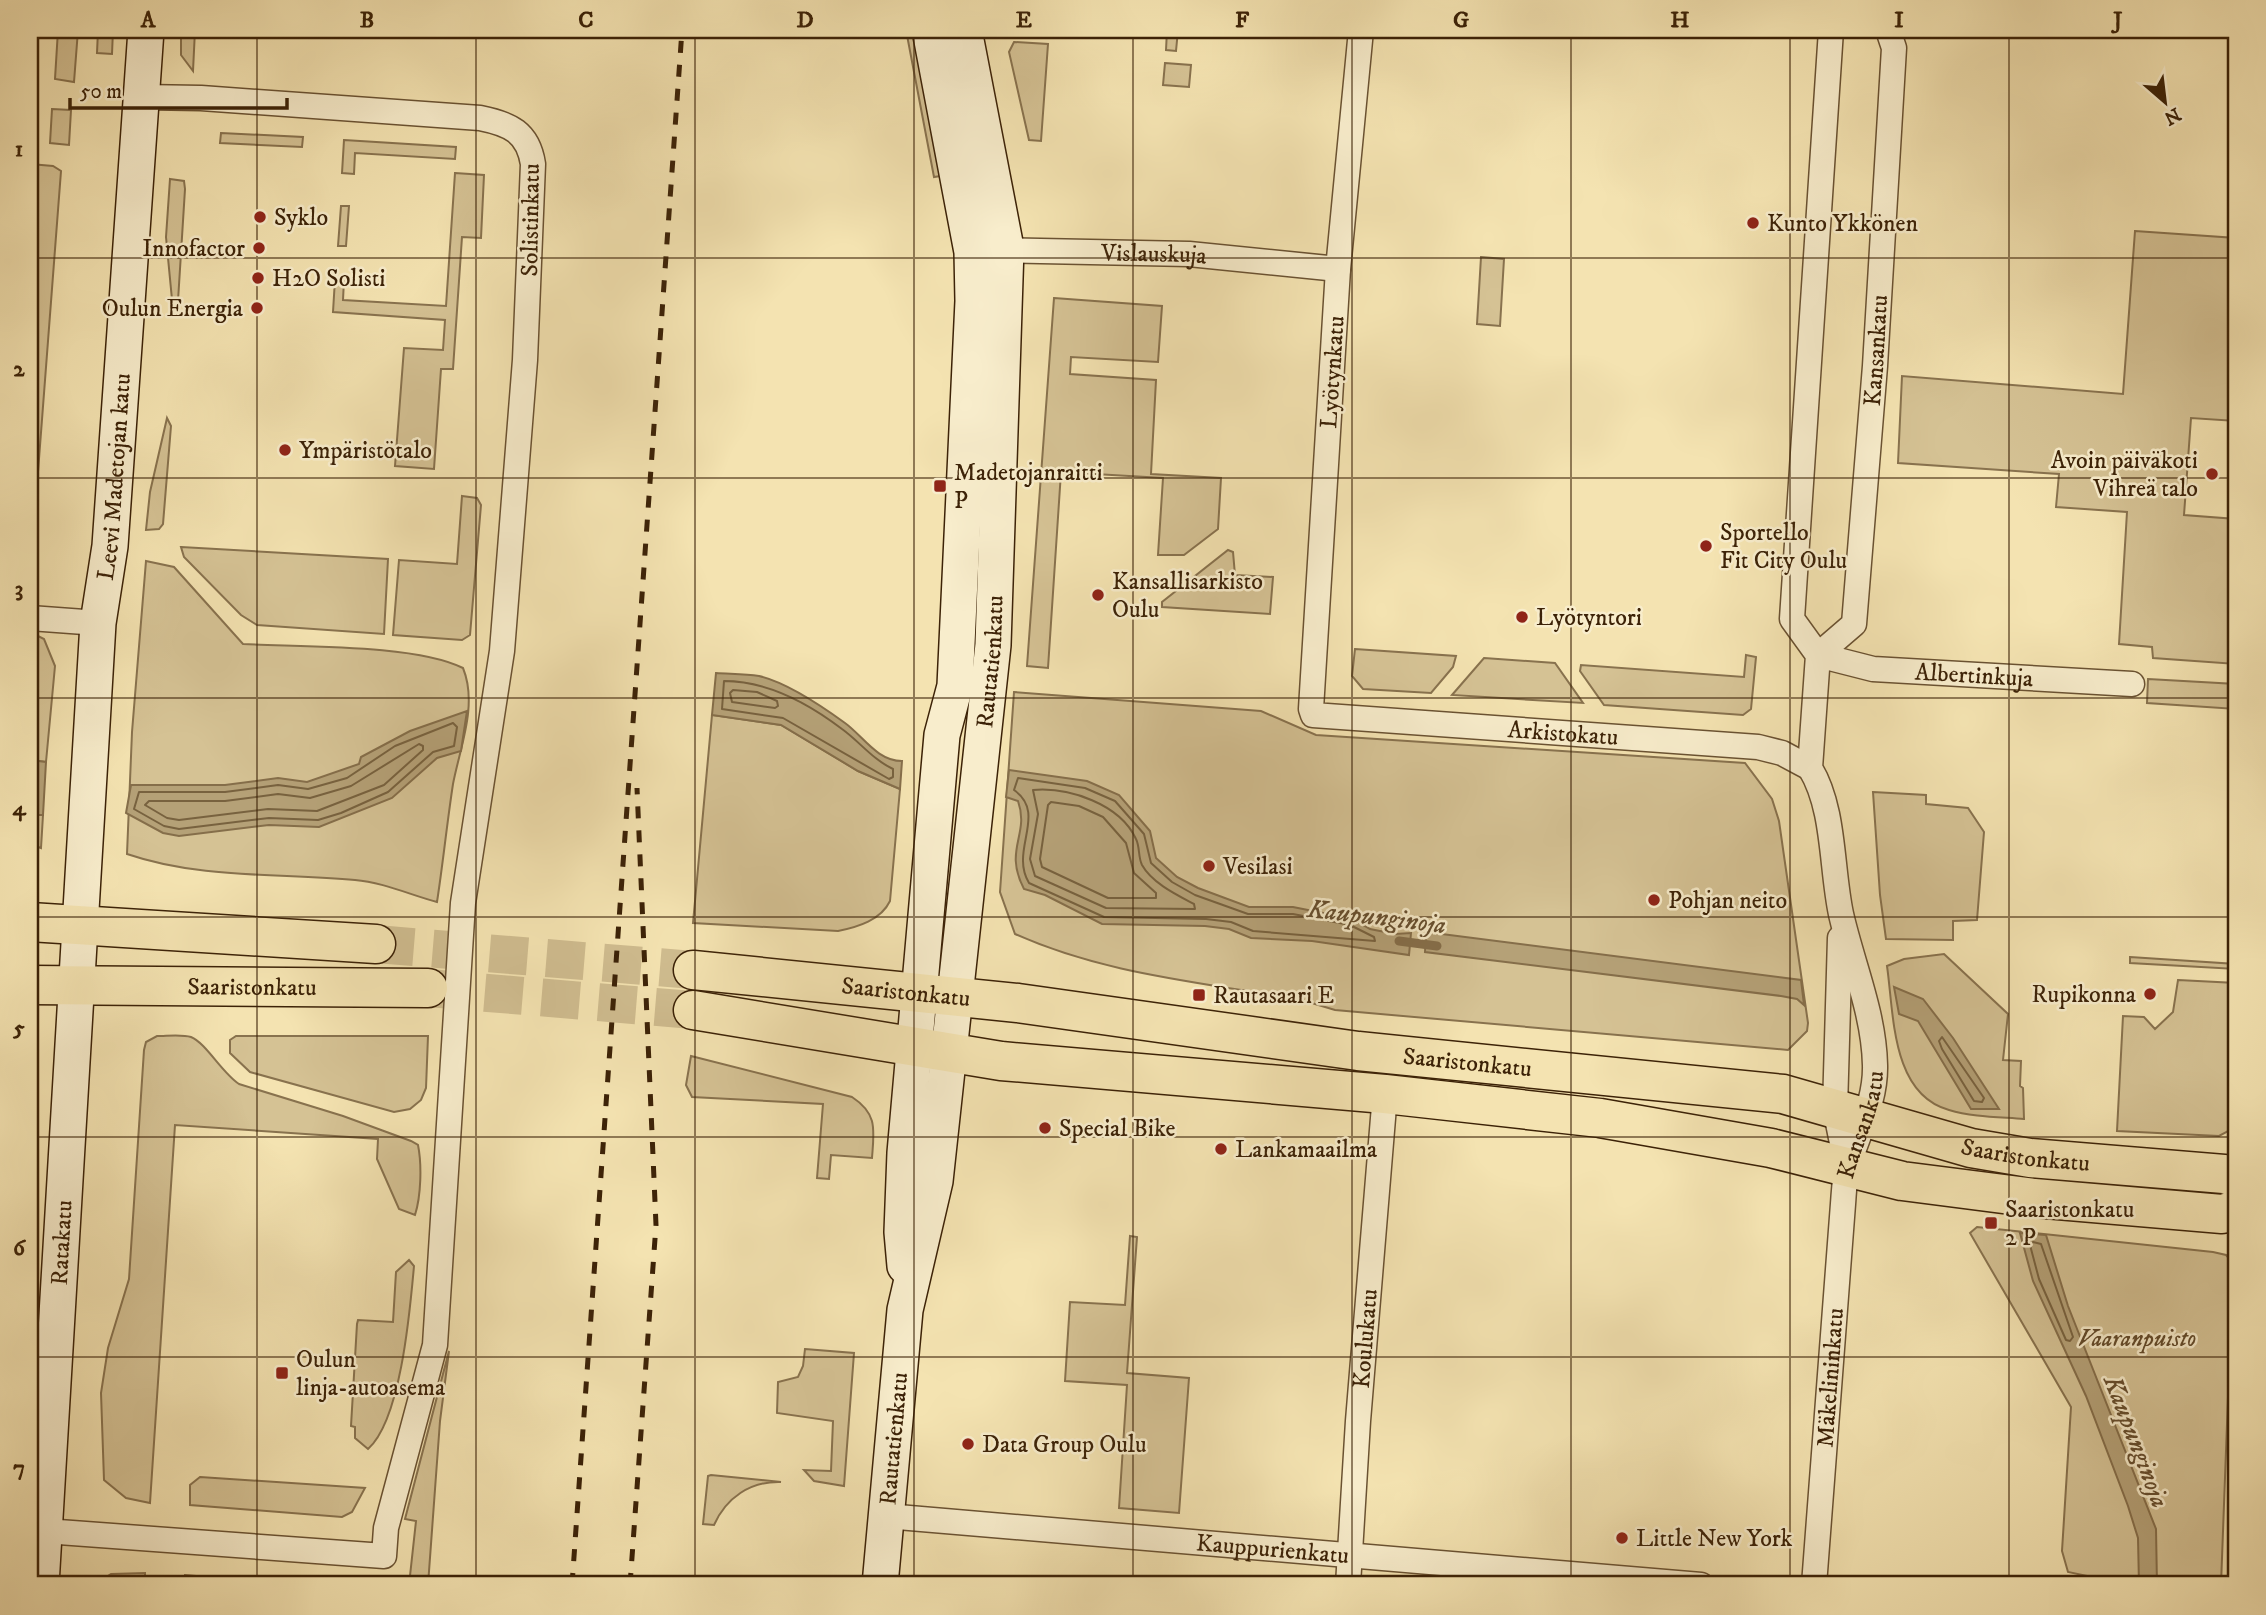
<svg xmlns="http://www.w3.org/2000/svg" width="2266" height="1615" viewBox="0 0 2266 1615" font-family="'IM FELL DW Pica',serif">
	<rect width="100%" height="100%" fill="#f4e3b1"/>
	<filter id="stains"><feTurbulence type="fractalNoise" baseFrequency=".00286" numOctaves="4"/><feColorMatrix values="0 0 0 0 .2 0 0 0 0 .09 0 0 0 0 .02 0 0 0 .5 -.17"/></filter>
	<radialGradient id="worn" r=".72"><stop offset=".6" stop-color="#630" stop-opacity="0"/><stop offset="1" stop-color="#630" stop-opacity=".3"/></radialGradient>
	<path fill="#d5c294" stroke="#88724e" stroke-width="2" d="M58 30H78L74 82 55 79Z
		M98 30H113L112 54 97 53Z
		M181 30H195L193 71 181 55Z
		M906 30H919L947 175 934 177Z
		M1167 30H1178L1176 51 1166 50Z
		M1014 42 1048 44 1041 141 1029 140 1009 52Z
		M1165 63 1191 65 1189 87 1163 85Z
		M52 109 71 110 69 145 50 143Z
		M221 133 303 137 302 147 220 143Z
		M344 140 456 147 455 159 355 153 354 174 342 173Z
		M30 164 53 166 61 171 35 511 30 526Z
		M455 173 484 175 481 238 462 237 453 369H441L434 469 395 466 404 348 443 350 445 320 333 312 335 279 344 280 343 300 446 306Z
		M170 179 184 181 185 189 178 301 173 310 166 237Z
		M341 206H349L346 246H338Z
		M2135 231 2236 238V421L2191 418 2184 515 2236 519V664L2153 658 2152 647 2119 644 2127 512 2056 507 2059 474 1898 463 1902 376 2123 394Z
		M1481 257 1504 259 1500 326 1477 324Z
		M1054 298 1162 306 1158 362 1071 357 1070 374 1156 380 1151 474 1221 478 1218 529 1184 555H1158L1163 478 1061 472 1048 668 1027 666Z
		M167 418 171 426 163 524 159 529 146 530 150 492Z
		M462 496 477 498 481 505 470 635 462 640 393 635 399 560 457 564Z
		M181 547 388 559 384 634 257 625 241 615 184 557Z
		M1228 550 1233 552 1235 575 1273 577 1270 614 1162 607V602Z
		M146 561 174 567 243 644C299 647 416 644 463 668 478 705 460 747 453 784 447 823 443 863 437 902 411 895 382 882 355 880 278 873 200 879 127 854L132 732Z
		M30 632 44 639 55 666 46 762 30 760Z
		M1355 649 1456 656 1453 667 1431 693 1363 689 1352 676Z
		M1746 655 1756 657 1751 709 1743 715 1604 705 1580 671 1581 665 1744 677Z
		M1484 658 1555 663 1583 703 1452 695Z
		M2148 679 2236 684V709L2147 703Z
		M1014 692 1261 711 1316 735 1745 763 1772 799 1779 821 1808 1023 1807 1031 1788 1050 1335 1010 1305 1001C1205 982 1109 976 1015 934L1000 892Z
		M712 715 781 725 858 771 900 789 890 901C881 920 858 927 838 931L693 923Z
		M1873 792 1926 795V804L1968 808 1984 832 1977 920 1953 921V940L1886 939 1880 895Z
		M30 815H43L41 848 30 844Z
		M1944 954 2008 1014 2003 1060 2021 1061 2020 1086 2023 1088 2024 1119C1999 1117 1972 1117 1949 1110 1891 1094 1894 1014 1887 966L1904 959Z
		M2130 957 2236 964V969L2130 963Z
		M2178 980 2236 983V1127L2219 1136 2117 1131 2123 1016 2144 1017 2155 1029 2173 1012Z
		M157 1036C167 1036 182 1034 191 1037 206 1043 222 1073 239 1084L343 1116 411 1141 418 1145C422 1165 421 1196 415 1215L399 1209 377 1159 378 1139 175 1125 150 1503 126 1498 104 1480 101 1393 108 1348 129 1279 144 1050 146 1042Z
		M236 1036H428L426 1088 421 1100 410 1109 394 1112 250 1072 230 1053V1040Z
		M691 1056 852 1097C878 1114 874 1130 872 1158L831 1155 829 1179 817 1178 823 1104 692 1097 686 1085Z
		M1977 1227 2213 1252 2226 1255 2233 1263 2221 1585H2130L2068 1572 2062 1551 2071 1407 1970 1233Z
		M1130 1236 1137 1237 1127 1373 1189 1378 1179 1513 1119 1508 1127 1385 1065 1381 1070 1302 1125 1305Z
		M409 1260 414 1266C410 1310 401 1420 368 1449L355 1438V1427L351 1426 357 1324 358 1320 393 1322 396 1272Z
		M805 1349 854 1353 844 1486 814 1481 804 1470 831 1471 833 1421 777 1413 778 1382 798 1377 803 1366Z
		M449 1351 440 1421 428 1585H409L416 1521 405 1519Z
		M708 1476 711 1475 781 1482C750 1481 726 1498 714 1525L703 1524Z
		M200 1477 351 1487 365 1488 352 1512 342 1517 190 1505V1485Z
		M145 1573V1585H94L111 1574Z
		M185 1575 241 1580 246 1585H185Z"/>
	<path fill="#b5a177" stroke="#856e4a" stroke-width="2" d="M716 673C730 674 745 674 759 676 785 682 823 707 845 723 863 736 877 761 902 761L900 789 858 771 781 725 712 715Z
		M467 711 461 751 437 758 392 798 319 827 269 825 179 836 163 833 126 813 131 785H225L278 778 307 782 359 764 361 757 410 731Z
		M30 760 46 762 43 815H30Z
		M1009 770 1087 781 1119 795 1150 831 1156 858 1177 877 1198 888 1249 907H1293L1353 919 1370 929 1395 934 1411 933 1409 955 1312 941 1251 938 1229 929 1205 926 1102 924 1045 895 1024 889C1003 849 1030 835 1018 801L1006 797Z
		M1426 932 1801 980 1804 1005 1797 999 1781 996 1425 952Z
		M1894 987 1923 999 1953 1038 1999 1109H1971L1918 1021 1899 1014Z
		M2020 1233 2046 1235 2068 1306 2156 1529 2157 1585H2139L2138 1538 2128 1506 2086 1396 2033 1281Z"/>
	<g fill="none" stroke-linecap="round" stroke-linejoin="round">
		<path stroke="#78623f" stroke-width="2" d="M724 681C767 681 808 703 842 729 860 742 872 759 893 769V777L889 779 783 718 722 709Z
			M733 690 757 692 777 701 778 706 775 708 732 702 730 693Z
			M453 723 457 727 454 746 433 752 388 792 341 813 318 820 269 818 179 829 164 826 134 809 139 792H225L278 785 308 789 347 778 395 746Z
			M419 744 423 746V750L384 785 317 811 268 809 179 820 167 818 145 805 149 801H225L278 794 310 798 351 786Z
			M1018 778 1085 788 1115 801 1144 834 1151 863 1172 882 1195 895 1248 914H1293L1350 925 1374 937 1375 941 1253 931 1231 922 1206 919 1104 917 1029 883C1009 850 1048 814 1014 790Z
			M1033 790C1069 787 1120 804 1136 839 1140 847 1138 857 1142 865 1152 883 1177 895 1194 904L1195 909 1106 908 1035 876 1030 859 1038 814Z
			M1051 802 1079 806 1103 817 1126 843 1134 873 1156 893V898H1108L1042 867 1040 859 1048 805Z
			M1942 1037 1984 1098 1982 1102 1974 1101 1942 1049 1939 1041Z
			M2033 1242 2041 1244 2073 1337 2070 1341 2066 1340 2039 1279 2030 1245Z"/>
		<path stroke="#856e4a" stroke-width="9" d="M1399 941 1437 946"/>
		<path stroke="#cfbc8f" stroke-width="38" stroke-dasharray="38 19" stroke-linecap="butt" d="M376 944 693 970
			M428 988 693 1010"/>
		<g stroke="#6a5232" stroke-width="27">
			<g id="street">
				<path id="s1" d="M1361 30 1338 269 1311 709 1313 715 1758 747 1782 753 1810 768"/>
				<path id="s2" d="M990 250 1189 254 1338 269"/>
				<path d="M30 618 98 623"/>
				<path id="s3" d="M1818 655 1854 624 1875 366 1894 48 1888 30"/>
				<path id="s4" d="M1818 655 1873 669 2132 684"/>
				<path d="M1840 938 1835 1108 1847 1168"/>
				<path id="s5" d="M886 1516 1701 1585"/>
				<path d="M45 1531 384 1556 386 1528 435 1345 463 903 502 651 525 360 533 164C528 132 510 124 480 118L201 98 141 97"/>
				<path id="s6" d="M1348 1585 1358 1421 1385 1094"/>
				<path id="s7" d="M1814 1585 1843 1204C1844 1192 1844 1178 1848 1167 1858 1132 1876 1102 1875 1065 1874 1013 1852 963 1841 914 1831 867 1835 809 1810 768L1818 655 1792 619 1831 30"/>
			</g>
		</g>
		<g stroke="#3c2207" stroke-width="38">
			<g id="secondary">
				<path d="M905 1266 902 1232 905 1153 942 735 955 686 973 301 972 252 930 30"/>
				<path id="s8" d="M41 1585 98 623 110 546 146 30"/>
				<path id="s9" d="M880 1585 905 1310 935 1181 993 645 1006 248 964 30"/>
			</g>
		</g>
		<g stroke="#3c2207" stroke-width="41">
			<g id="primary">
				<path d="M30 922 376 944"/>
				<path id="s10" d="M693 970 1018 1003 1358 1051 1783 1094 1971 1148 2030 1158 2224 1174 2236 1178"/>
				<path id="s11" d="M30 985 428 988"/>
				<path d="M693 1010 1001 1061 1385 1094 1600 1118 1771 1148 1902 1181 2034 1198 2222 1214 2236 1210"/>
			</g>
		</g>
		<use href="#street" stroke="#f8edcc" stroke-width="24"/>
		<use href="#secondary" stroke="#f8edcc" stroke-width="35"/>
		<use href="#primary" stroke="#f4e3b1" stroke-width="38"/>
		<path stroke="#3c2207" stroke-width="5" stroke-dasharray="12 12" stroke-linecap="butt" d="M572 1585 682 30
			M630 1585 656 1225 637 788"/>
	</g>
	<path fill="none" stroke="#3c2207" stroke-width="2" stroke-opacity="0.55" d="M257 30V1585M476 30V1585M695 30V1585M914 30V1585M1133 30V1585M1352 30V1585M1571 30V1585M1790 30V1585M2009 30V1585M30 258H2236M30 478H2236M30 698H2236M30 917H2236M30 1137H2236M30 1357H2236"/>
	<g fill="#8f2418" stroke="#f8edcc" stroke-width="2.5">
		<circle cx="260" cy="217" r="7"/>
		<circle cx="1753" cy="223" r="7"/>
		<circle cx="259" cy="248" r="7"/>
		<circle cx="258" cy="278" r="7"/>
		<circle cx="257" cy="308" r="7"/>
		<circle cx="285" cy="450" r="7"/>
		<circle cx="2212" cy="474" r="7"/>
		<rect x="933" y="479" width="14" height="14" rx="3.5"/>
		<circle cx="1706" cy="546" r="7"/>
		<circle cx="1098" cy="595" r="7"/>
		<circle cx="1522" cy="617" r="7"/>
		<circle cx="1209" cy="866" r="7"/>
		<circle cx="1654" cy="900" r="7"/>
		<circle cx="2150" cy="994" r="7"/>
		<rect x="1192" y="988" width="14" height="14" rx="3.5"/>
		<circle cx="1045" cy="1128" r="7"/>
		<circle cx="1221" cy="1149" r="7"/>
		<rect x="1984" y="1216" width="14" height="14" rx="3.5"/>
		<rect x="275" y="1366" width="14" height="14" rx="3.5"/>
		<circle cx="968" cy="1444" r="7"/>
		<circle cx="1622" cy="1538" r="7"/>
	</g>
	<g text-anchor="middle" stroke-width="5" stroke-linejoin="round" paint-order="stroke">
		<g font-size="24" fill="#3c2207" stroke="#f8edcc" text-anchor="start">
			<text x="274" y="225">Syklo</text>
			<text x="1767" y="231">Kunto Ykkönen</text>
			<text x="245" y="256" text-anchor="end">Innofactor</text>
			<text x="272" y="286">H2O Solisti</text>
			<text x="243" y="316" text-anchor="end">Oulun Energia</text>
			<text x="299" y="458">Ympäristötalo</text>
			<text x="2198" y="468" text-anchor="end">Avoin päiväkoti<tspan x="2198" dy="28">Vihreä talo</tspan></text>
			<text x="954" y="480">Madetojanraitti<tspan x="954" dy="28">P</tspan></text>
			<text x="1720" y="540">Sportello<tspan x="1720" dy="28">Fit City Oulu</tspan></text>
			<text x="1112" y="589">Kansallisarkisto<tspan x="1112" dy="28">Oulu</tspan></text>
			<text x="1536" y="625">Lyötyntori</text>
			<text x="1223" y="874">Vesilasi</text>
			<text x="1668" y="908">Pohjan neito</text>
			<text x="2136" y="1002" text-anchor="end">Rupikonna</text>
			<text x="1213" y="1003">Rautasaari E</text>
			<text x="1059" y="1136">Special Bike</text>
			<text x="1235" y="1157">Lankamaailma</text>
			<text x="2005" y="1217">Saaristonkatu<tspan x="2005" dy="28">2 P</tspan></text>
			<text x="296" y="1367">Oulun<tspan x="296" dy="28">linja-autoasema</tspan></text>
			<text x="982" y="1452">Data Group Oulu</text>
			<text x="1636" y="1546">Little New York</text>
		</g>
		<g font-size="24" fill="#3c2207" stroke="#f8edcc">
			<text transform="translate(530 220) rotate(-89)" y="8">Solistinkatu</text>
			<text dy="8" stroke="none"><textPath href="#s2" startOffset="164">Vislauskuja</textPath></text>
			<text dy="8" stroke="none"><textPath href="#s3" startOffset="322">Kansankatu</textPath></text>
			<text transform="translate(1332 372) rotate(-86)" y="8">Lyötynkatu</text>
			<text dy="8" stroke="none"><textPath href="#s8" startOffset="1111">Leevi Madetojan katu</textPath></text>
			<text dy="8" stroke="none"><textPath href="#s9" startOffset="931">Rautatienkatu</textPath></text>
			<text dy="8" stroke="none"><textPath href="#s4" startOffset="158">Albertinkuja</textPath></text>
			<text dy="8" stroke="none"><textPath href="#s1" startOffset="938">Arkistokatu</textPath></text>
			<text dy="8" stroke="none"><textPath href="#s11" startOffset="222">Saaristonkatu</textPath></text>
			<text dy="8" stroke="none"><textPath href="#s10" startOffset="214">Saaristonkatu</textPath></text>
			<text dy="8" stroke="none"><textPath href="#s10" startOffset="780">Saaristonkatu</textPath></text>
			<text dy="8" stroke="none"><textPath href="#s7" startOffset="464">Kansankatu</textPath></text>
			<text dy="8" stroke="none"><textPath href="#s10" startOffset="1348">Saaristonkatu</textPath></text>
			<text dy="8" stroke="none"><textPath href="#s8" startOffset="343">Ratakatu</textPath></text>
			<text dy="8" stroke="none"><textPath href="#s6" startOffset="247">Koulukatu</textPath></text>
			<text dy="8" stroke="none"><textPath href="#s7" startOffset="208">Mäkelininkatu</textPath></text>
			<text dy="8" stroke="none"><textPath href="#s9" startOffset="147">Rautatienkatu</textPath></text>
			<text dy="8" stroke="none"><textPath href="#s5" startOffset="388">Kauppurienkatu</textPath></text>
		</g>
		<g font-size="24" font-style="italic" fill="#624a2a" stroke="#f8edcc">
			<text x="2137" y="1346">Vaaranpuisto</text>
		</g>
		<g font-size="26" font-style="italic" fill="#664e2e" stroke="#f8edcc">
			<text transform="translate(1377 916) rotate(7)" y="9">Kaupunginoja</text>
			<text transform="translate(2137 1441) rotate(69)" y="9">Kaupunginoja</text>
		</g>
	</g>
	<rect width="2266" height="1615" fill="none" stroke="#f4e3b1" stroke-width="77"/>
	<g transform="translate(2165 102) rotate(152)" stroke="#f8edcc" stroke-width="5" paint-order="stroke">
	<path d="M0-5L12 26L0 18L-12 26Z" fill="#3c2207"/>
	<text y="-10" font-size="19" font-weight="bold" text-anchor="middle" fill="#3c2207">N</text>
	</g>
	<path d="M70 98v10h217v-10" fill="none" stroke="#3c2207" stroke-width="3.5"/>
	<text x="80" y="98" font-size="21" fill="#3c2207" stroke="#f8edcc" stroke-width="5" paint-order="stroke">50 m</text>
	<rect x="38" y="38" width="2190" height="1538" fill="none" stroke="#3c2207" stroke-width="2.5"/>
	<g font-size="23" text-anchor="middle" font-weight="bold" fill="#3c2207">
		<text x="148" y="27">A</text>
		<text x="367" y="27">B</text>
		<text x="586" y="27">C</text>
		<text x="805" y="27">D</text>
		<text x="1024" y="27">E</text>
		<text x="1242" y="27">F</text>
		<text x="1461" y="27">G</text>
		<text x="1680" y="27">H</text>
		<text x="1899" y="27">I</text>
		<text x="2118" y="27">J</text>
		<text x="19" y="156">1</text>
		<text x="19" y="376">2</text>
		<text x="19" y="596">3</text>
		<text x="19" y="815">4</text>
		<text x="19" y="1035">5</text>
		<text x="19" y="1255">6</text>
		<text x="19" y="1475">7</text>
	</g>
	<rect width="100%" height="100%" filter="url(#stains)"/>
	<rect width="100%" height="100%" fill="url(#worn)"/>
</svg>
